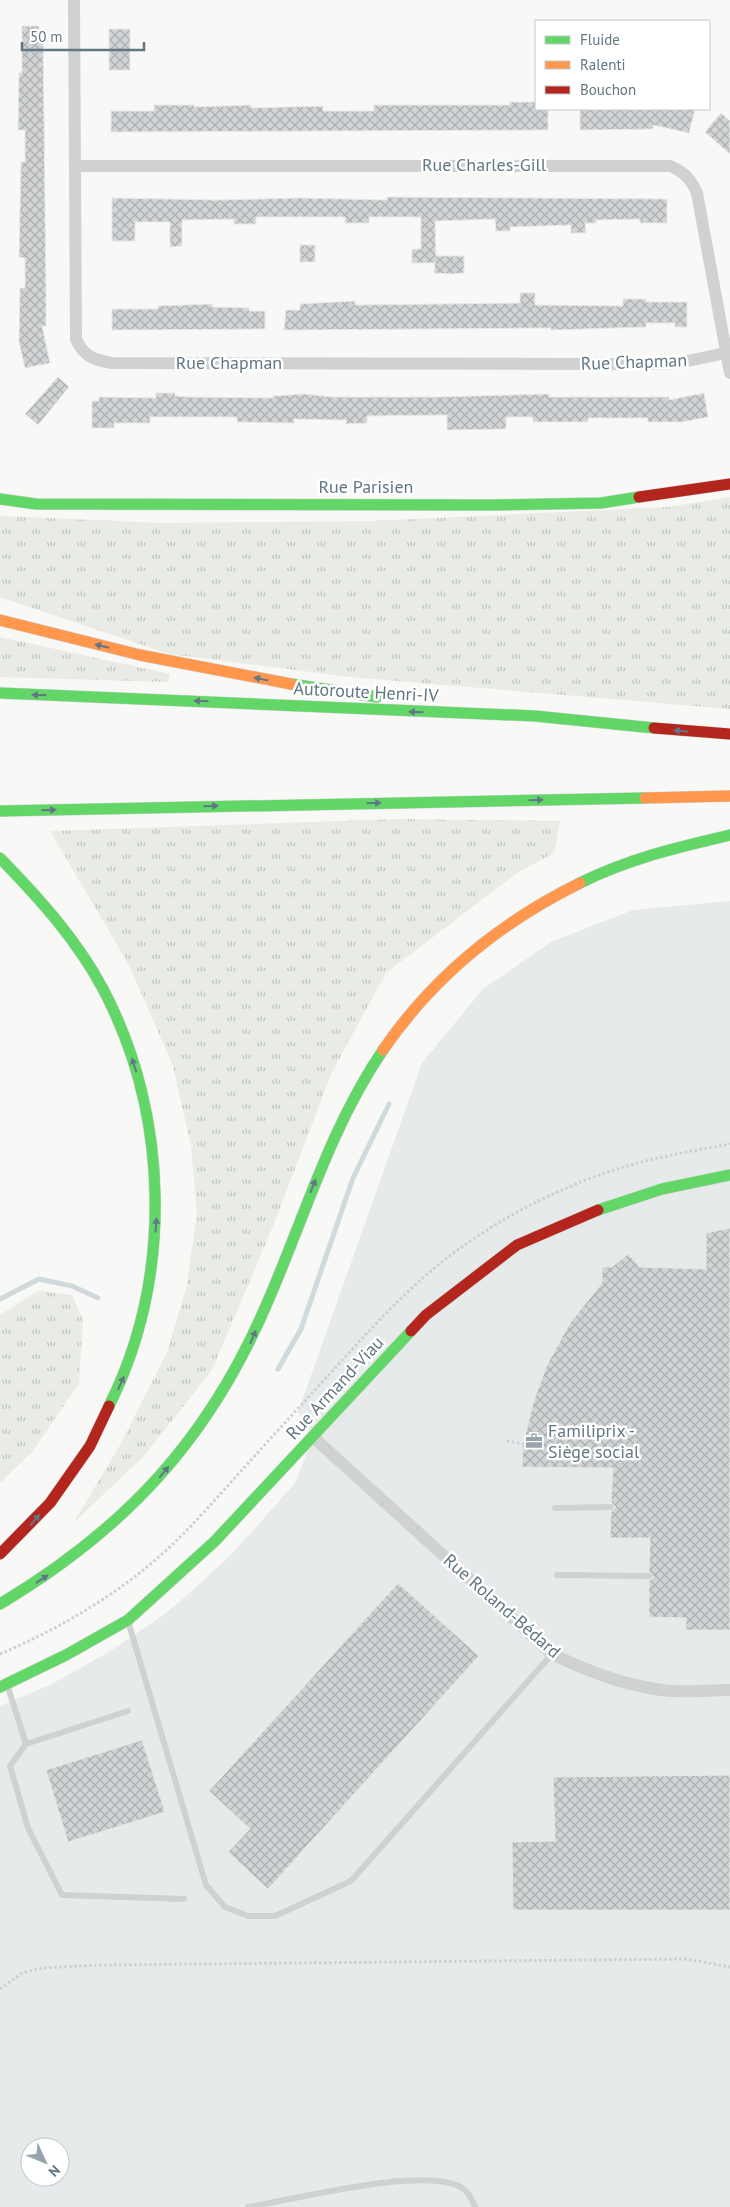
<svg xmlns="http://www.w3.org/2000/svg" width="730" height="2207" viewBox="0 0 730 2207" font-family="'PT Sans',sans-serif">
	<defs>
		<pattern id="grass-tufts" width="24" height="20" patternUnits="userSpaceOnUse" patternTransform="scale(1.25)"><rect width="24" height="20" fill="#e8ece5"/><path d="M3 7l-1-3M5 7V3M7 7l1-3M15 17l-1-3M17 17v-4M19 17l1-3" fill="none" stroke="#bfc4bf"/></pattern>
		<pattern id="building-cross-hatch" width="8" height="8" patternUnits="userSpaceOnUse" patternTransform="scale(1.25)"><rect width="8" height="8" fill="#d1d3d4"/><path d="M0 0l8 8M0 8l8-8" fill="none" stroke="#adb0b2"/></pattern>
	</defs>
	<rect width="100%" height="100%" fill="#f8f8f7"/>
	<path fill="#e7eaea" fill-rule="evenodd" d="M730 901V2207H0V1706L50 1685 109 1652 159 1618 185 1597 232 1554 295 1483 313 1437 298 1412 422 1063 483 989 551 942 633 910ZM30 2147H60V2177H30Z"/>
	<path fill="url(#grass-tufts)" d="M730 497V709L350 677 169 654 0 597V516L163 523 374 521 668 507Z
		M0 637 170 674 168 682 0 677Z
		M399 819 560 821 554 853 517 873 386 973 332 1072 273 1226 212 1370 143 1457 74 1522 119 1447 167 1352 186 1289 197 1214 191 1146 173 1066 129 965 50 831Z
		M38 1291 72 1295 83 1320 79 1383 33 1451 0 1483V1315Z"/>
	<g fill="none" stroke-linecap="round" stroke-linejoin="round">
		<path stroke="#d0d9dc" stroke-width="5" d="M0 1299 39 1279 72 1286 98 1298
			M278 1369 301 1329 353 1178 389 1104"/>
	</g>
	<path fill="url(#building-cross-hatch)" stroke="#e8e8e7" d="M22 26H39V36H43L46 289V326H42L50 363 25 368 19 342 20 288H25V258L19 257 21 162H25V130H18L19 73H22Z
		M109 29H130V70H109Z
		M510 102H536V109H548V130L111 132V111H154V105H194V107L251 105V108L323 106V111H374V105H510Z
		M580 109H695L689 133 653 125V129L580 130Z
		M721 113 730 121V154L705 132Z
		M387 197 667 199V223H640V219L596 220V223H585L586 233H571V225L510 227V231H496L495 219 435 221 436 256H464V273L451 274 434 273 435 263H412V249H421V217H369V223H345V217H256V224H234V219L182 220V246L170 247V222H135V241H112V198L219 200 300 198 387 200Z
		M300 245H315V262H300Z
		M520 293H535V305L623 306V299H646V302H687V327H675V323H646V327L551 330V328L284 330 286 310H300V304L355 301V305L520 303Z
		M212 304V307L249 308V311H265V329L112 330V309H158V306Z
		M58 377 69 387 38 425 25 414Z
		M156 393H175V396L187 397 273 398V396L304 394 332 397H438L549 394V397H669V400L704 393 708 417 682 422H648V418H588V422H533V417H506V429L447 430V415L367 416V423L346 424V420L294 419V423L237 422V417H150V423H114V428H92V401H99V397L156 398Z
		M730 1228V1630H686V1618L649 1617V1581L654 1577 649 1571 650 1538H610L611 1512 616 1507 611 1502 613 1468 522 1467 523 1444 534 1400 547 1365 570 1323 602 1283V1267H612L628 1254 640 1267 706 1269V1233Z
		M398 1583 479 1656 268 1889 228 1852 250 1829 209 1791Z
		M142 1740 165 1812 68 1842 46 1770Z
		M730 1775V1910H513L512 1842 555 1841 553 1777Z"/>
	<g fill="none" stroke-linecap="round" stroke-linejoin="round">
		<g stroke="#d5d6d6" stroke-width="12">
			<path id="fast" d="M0 499 36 504 491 505 601 503 639 497
				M291 684 377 697
				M0 693 535 716 654 728
				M0 811 645 798
				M0 858C39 898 77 940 103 989 170 1116 173 1278 109 1406
				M580 883C628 859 678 847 730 835
				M598 1210 662 1189 730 1175
				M0 1604C127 1528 210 1438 268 1301 305 1216 330 1128 383 1050
				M0 1687 66 1655 128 1620 215 1541 411 1331"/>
		</g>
		<g stroke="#d5d6d6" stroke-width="12">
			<path id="slow" d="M0 620 140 655 291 684
				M645 798 730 796
				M383 1050C433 977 501 922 580 883"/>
		</g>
		<g stroke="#d5d6d6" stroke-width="12">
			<path id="jam" d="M639 497 730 484
				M654 728 730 734
				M411 1331 426 1315 517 1245 598 1210
				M0 1554 50 1503 90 1446 109 1406"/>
		</g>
		<path stroke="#cecfd0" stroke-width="3" stroke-dasharray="2.5 2.5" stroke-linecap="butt" d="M507 1441 523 1444
			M0 1654C63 1627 126 1590 176 1541 199 1519 220 1494 242 1470 275 1433 310 1396 343 1359 380 1319 416 1280 459 1249 506 1215 559 1188 614 1170 651 1158 691 1151 730 1144
			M0 1989 22 1973 42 1968 100 1965 686 1959 730 1967"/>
		<path stroke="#d0d2d2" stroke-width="6" d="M555 1508 611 1507
			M557 1575 649 1576
			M128 1621 206 1885 225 1907 248 1916H275L351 1881 552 1654
			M7 1684 26 1744 128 1711
			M26 1744 10 1766 28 1828 62 1895 184 1899
			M248 2207C292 2200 427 2165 462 2188 469 2192 472 2200 475 2207"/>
		<path stroke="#d0d2d2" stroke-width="12" d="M74 0 76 339C83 356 94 360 112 363L654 364 678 363 730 352
			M76 166H670C684 172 691 179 697 193L730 373
			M313 1437 552 1654C589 1672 631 1688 672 1691 691 1692 711 1690 730 1690"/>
		<use href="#fast" stroke="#63d668" stroke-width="11"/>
		<use href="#slow" stroke="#ff974d" stroke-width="11"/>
		<use href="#jam" stroke="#b3261e" stroke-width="11"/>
	</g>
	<defs><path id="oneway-solid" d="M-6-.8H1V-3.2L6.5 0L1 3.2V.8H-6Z" transform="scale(1.25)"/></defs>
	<g fill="#617784">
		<use href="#oneway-solid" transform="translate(102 646) rotate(-167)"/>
		<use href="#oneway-solid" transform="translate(261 679) rotate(-169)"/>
		<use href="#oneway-solid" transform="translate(39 695) rotate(-178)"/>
		<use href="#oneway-solid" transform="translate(201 701) rotate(-178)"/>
		<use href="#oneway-solid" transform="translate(416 712) rotate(-178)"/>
		<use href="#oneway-solid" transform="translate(681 731) rotate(-174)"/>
		<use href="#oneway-solid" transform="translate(536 800) rotate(-2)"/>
		<use href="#oneway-solid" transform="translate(374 803) rotate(-1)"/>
		<use href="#oneway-solid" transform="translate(211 806) rotate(-1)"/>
		<use href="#oneway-solid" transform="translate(49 810) rotate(-1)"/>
		<use href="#oneway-solid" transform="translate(134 1065) rotate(-108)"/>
		<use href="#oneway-solid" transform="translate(313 1186) rotate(-68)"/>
		<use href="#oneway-solid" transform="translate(156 1225) rotate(-86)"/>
		<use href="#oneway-solid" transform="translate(253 1337) rotate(-66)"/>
		<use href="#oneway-solid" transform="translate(121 1383) rotate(-66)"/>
		<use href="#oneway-solid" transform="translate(164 1472) rotate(-50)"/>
		<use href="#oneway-solid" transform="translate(35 1520) rotate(-49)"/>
		<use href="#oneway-solid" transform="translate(42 1579) rotate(-34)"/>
	</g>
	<defs>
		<g id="office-bare" transform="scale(1.35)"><path d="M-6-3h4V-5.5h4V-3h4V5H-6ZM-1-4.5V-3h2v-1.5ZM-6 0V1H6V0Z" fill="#96a4ac" stroke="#fff" stroke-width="2.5" paint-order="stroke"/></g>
	</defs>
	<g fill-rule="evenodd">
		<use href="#office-bare" x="534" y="1441"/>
	</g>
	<g text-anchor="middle" stroke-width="5" stroke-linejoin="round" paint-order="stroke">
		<g font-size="18" fill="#617784" stroke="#fff">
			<text x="484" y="171">Rue Charles-Gill</text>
			<text transform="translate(634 362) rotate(-2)" y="6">Rue Chapman</text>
			<text x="229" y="369">Rue Chapman</text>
			<text x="366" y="493">Rue Parisien</text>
			<text transform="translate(366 692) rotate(3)" y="6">Autoroute Henri-IV</text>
			<text transform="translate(335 1388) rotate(-47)" y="6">Rue Armand-Viau</text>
			<text transform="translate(502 1606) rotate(41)" y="6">Rue Roland-Bédard</text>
		</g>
		<g font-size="18" fill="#617784" stroke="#fff" text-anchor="start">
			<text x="548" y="1437">Familiprix -<tspan x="548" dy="21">Siège social</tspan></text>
		</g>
	</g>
	<rect x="535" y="20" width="175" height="90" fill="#ffffff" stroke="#c0c9ce"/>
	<rect x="545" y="36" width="25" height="8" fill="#63d668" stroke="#c0c9ce"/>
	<text x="580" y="45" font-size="15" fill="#617784">Fluide</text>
	<rect x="545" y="61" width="25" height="8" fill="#ff974d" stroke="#c0c9ce"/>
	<text x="580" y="70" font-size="15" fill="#617784">Ralenti</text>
	<rect x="545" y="86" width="25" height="8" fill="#b3261e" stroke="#c0c9ce"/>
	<text x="580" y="95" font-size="15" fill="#617784">Bouchon</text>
	<g transform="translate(45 2162) rotate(134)"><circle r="24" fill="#ffffff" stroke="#c0c9ce"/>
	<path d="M0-4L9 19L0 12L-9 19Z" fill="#96a4ac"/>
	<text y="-8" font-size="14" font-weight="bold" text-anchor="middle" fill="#617784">N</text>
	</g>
	<path d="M22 42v8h122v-8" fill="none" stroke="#617784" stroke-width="2.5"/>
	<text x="30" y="42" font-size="15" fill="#617784" stroke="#ffffff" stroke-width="4" paint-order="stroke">50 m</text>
</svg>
